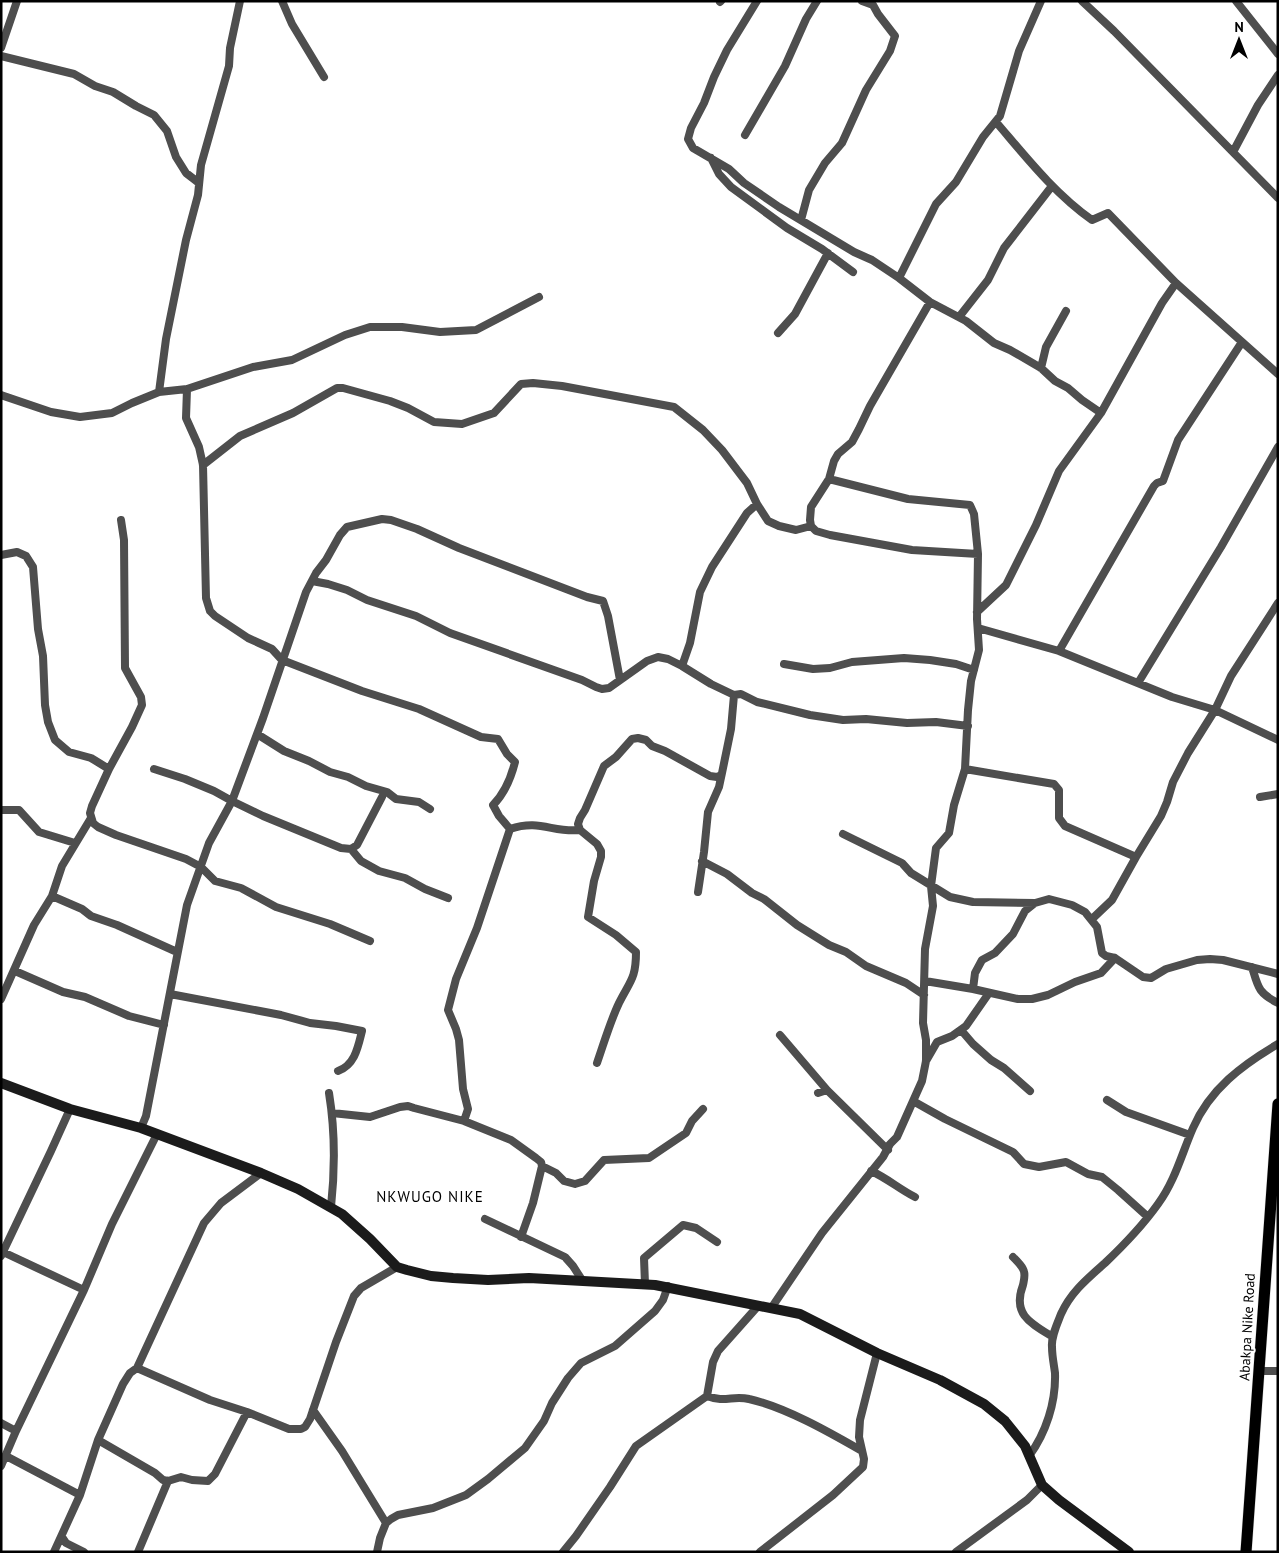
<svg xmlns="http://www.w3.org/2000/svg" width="1279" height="1553" viewBox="0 0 1279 1553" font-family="'PT Sans',sans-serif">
	<rect width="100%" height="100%" fill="#fff"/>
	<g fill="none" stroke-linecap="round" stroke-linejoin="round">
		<g stroke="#dbdbdb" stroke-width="12">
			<path id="primary" d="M1246 1552 1278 1104"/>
		</g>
		<path stroke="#4e4e4e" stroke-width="8" d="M282 1 292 24 324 77
			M757 1 727 50 714 77 704 103 691 128 688 139 693 148 729 169 744 183 779 207 854 252 872 260 899 278 930 302 966 321 994 343 1010 350 1041 368 1055 381 1068 388 1082 400 1101 413
			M1082 1 1114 31 1278 198
			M1236 1 1278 54
			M720 2 721 1
			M1 48 17 1
			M1 56 74 74 95 86 113 92 136 106 154 115 167 131 176 157 186 173 199 183
			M996 122C1026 157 1054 193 1092 220L1108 213 1176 283 1278 374
			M745 135 785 66 806 19 817 1
			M1233 152 1258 105 1278 75
			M711 158 719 174 731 187 787 228 822 249 853 272
			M801 220 809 190 825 163 842 143 866 90 890 51 895 36 878 14 873 5 862 1
			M899 278 936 204 956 182 983 137 1000 116 1019 51 1041 1
			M930 302 870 406 859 429 852 442 838 454 834 461 829 479 811 507 810 520 811 526 816 531 830 535 912 550 978 554
			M959 317 988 280 1004 248 1052 186
			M778 333 795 314 828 253
			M1041 368 1046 347 1066 311
			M187 389 186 418 199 447 203 465 206 598 210 611 215 616 248 638 272 649 282 660 362 691 419 709 481 737 498 739 507 754 515 762C511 778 505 793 493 805L499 816 510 829 477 928 456 979 448 1010 456 1029 459 1040 463 1089 468 1109 464 1121
			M159 392 166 339 186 240 198 195 201 165 229 66 230 48 240 1
			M1 395 51 412 80 417 112 413 132 403 159 392 187 389 253 367 292 360 345 335 370 327H402L440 332 476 330 539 297
			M203 465 240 436 293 413 337 388H343L390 401 408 408 434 422 462 424 494 413 521 384 533 383 562 386 674 407 703 430 722 450 747 483 757 504 768 521 779 526 796 530 811 526
			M121 520 124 540 125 668 141 697 142 705 132 727 109 769 92 806 90 813 93 823 98 827 116 835 186 859 201 867 215 881 241 888 276 907 330 924 370 941
			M1 555 17 552 26 556 33 567 38 629 43 656 45 705 48 722 55 740 69 752 91 758 109 769
			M312 581 328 584 347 590 367 600 416 616 450 633 582 680 596 687 602 689 609 688 647 661 658 657 668 659 682 666 711 684 734 695 741 694 757 702 810 715 843 720 866 719 907 723 936 722 968 726
			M977 612 1006 585 1036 525 1059 471 1101 413 1162 303 1176 283
			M978 628 1059 651 1172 697 1215 710 1278 740
			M1059 651 1154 486 1157 483 1163 481 1178 440 1242 342
			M784 664 813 669 830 668 852 662 904 658 930 660 956 664 974 670
			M682 666 690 643 700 592 712 567 747 513 757 504
			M1138 683 1221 547 1278 447
			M257 734 284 751 309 761 330 772 348 777 366 786 387 792 396 799 419 802 430 809
			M154 769 185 779 214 791 232 801 263 816 341 848 351 849 357 845 382 797
			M965 769 1054 784 1059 790V818L1065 826 1136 857
			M1260 797 1278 794
			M1 810H19L39 832 75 843
			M510 829C540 819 553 833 580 830
			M843 834 902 863 911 873 950 897 973 902 1035 903
			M351 849 361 861 379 871 405 878 425 889 448 898
			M702 861 727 874 752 893 764 899 797 925 829 945 846 952 866 966 906 983 924 995
			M698 892 704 852 708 812 719 787 722 773 731 729 734 695
			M52 896 82 909 91 916 117 925 177 952
			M1092 919 1112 900 1136 857 1161 816 1167 802 1173 782 1188 753 1215 710 1231 676 1278 603
			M1252 967C1258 987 1258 993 1278 1003
			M15 971 63 992 85 997 129 1016 164 1025
			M925 981 973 989 1018 999H1032L1048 995 1075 982 1101 973 1115 958
			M973 989 975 973 982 960 995 953 1013 934 1025 911 1035 903 1049 899 1072 905 1085 912 1097 927 1102 953 1106 956 1115 958 1143 977 1151 978 1166 969 1197 960 1210 959 1223 960 1278 974
			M170 994 281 1015 310 1023 336 1026 362 1031C358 1047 355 1065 338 1071
			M1 999 34 925 52 896 62 866 91 818
			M961 1030 973 1044 991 1060 1004 1068 1030 1091
			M780 1035 827 1090
			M926 1061 937 1042 952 1036 966 1026 989 993
			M597 1063C604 1043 610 1022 619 1003 630 981 636 979 636 952L616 935 588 917 594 881 601 857V851L597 844 580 830 578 824 580 818 585 810 604 766 616 757 632 739 638 738 646 740 652 746 665 751 710 776 717 777 721 775
			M329 1093C335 1130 335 1170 331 1207
			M818 1093 827 1090 888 1150
			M1107 1100 1126 1112 1190 1135
			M913 1101 945 1119 1013 1152 1024 1164 1039 1167 1066 1162 1088 1174 1102 1177 1118 1190 1148 1217
			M332 1113 370 1117 400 1107 408 1106 414 1108 464 1121 511 1140 536 1158 541 1162 542 1166 533 1203 521 1237
			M141 1128 146 1116 187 905 209 843 232 801 263 718 306 592 316 573 326 560 340 535 347 527 382 519 391 520 417 529 459 548 587 597 603 601 608 616 620 680
			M542 1166 556 1173 564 1181 575 1184 585 1181 604 1160 649 1158 686 1133 692 1121 703 1109
			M871 1171C887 1178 899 1189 915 1197
			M485 1219 565 1257 573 1266 582 1280
			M3 1252 84 1290
			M1 1256 51 1151 70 1109
			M1013 1257C1016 1260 1021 1265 1023 1269 1026 1274 1024 1280 1023 1285 1012 1314 1030 1323 1053 1337
			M645 1284 644 1258 683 1225 696 1228 717 1242
			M772 1307 822 1233 883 1157 890 1144 897 1137 922 1081 926 1061V1040L923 1023 925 949 933 906 931 886 936 848 949 833 954 805 965 769 968 710 971 681 979 650 977 619 978 554 974 514 970 505 908 499 829 479
			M137 1368 210 1400 247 1412 289 1429H301L305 1427 310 1419 336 1342 354 1296 361 1288 397 1267
			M1260 1371H1278
			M707 1396C725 1403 733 1395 749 1399 785 1407 829 1432 862 1451
			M313 1410 342 1451 386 1523
			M1 1423 16 1431
			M98 1440 155 1473 163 1480 168 1481 181 1477 192 1480 208 1481 215 1474 247 1412
			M6 1456 80 1495
			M1029 1456C1046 1433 1056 1402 1055 1373 1054 1365 1052 1356 1052 1347 1051 1337 1057 1324 1061 1314 1071 1292 1087 1279 1105 1263 1124 1245 1143 1225 1158 1204 1175 1181 1182 1153 1193 1128 1210 1089 1242 1065 1278 1044
			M1 1466 16 1431 84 1290 112 1224 157 1134
			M62 1537 66 1543 84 1552
			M54 1552 80 1495 98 1440 123 1384 130 1373 137 1368 204 1223 221 1203 261 1173
			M138 1552 168 1481
			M377 1552 380 1538 386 1523 391 1519 398 1515 433 1508 466 1495 488 1479 525 1448 544 1421 552 1403 568 1378 581 1363 615 1346 655 1311 663 1300 668 1286
			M563 1552 576 1536 610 1487 636 1446 707 1396 713 1362 718 1351 758 1306
			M760 1552 833 1495 863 1467 864 1459 859 1437 860 1420 877 1353
			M956 1552 1027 1500 1042 1485"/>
		<path stroke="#1b1b1b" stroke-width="10" d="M1 1083 70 1109 141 1128 261 1173 298 1189 342 1214 370 1239 397 1267 407 1270 431 1276 453 1278 488 1280 529 1278 655 1285 800 1314 877 1353 940 1380 984 1404 1005 1421 1025 1446 1042 1485 1059 1500 1129 1552"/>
		<use href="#primary" stroke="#000" stroke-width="11"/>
	</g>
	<g text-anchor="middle" stroke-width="4" stroke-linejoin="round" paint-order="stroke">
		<g font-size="14" fill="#000" stroke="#fff">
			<text transform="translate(1247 1327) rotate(-87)" y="5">Abakpa Nike Road</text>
		</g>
		<g font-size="15" letter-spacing="1" fill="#000" stroke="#fff">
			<text x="430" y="1202">NKWUGO NIKE</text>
		</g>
	</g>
	<rect width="1279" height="1553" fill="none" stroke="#000000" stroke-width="5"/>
	<g transform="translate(1239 40)" stroke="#ffffff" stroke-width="4" paint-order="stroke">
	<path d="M0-4L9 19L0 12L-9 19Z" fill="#000000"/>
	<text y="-8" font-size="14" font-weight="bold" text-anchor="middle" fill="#000000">N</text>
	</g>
</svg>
